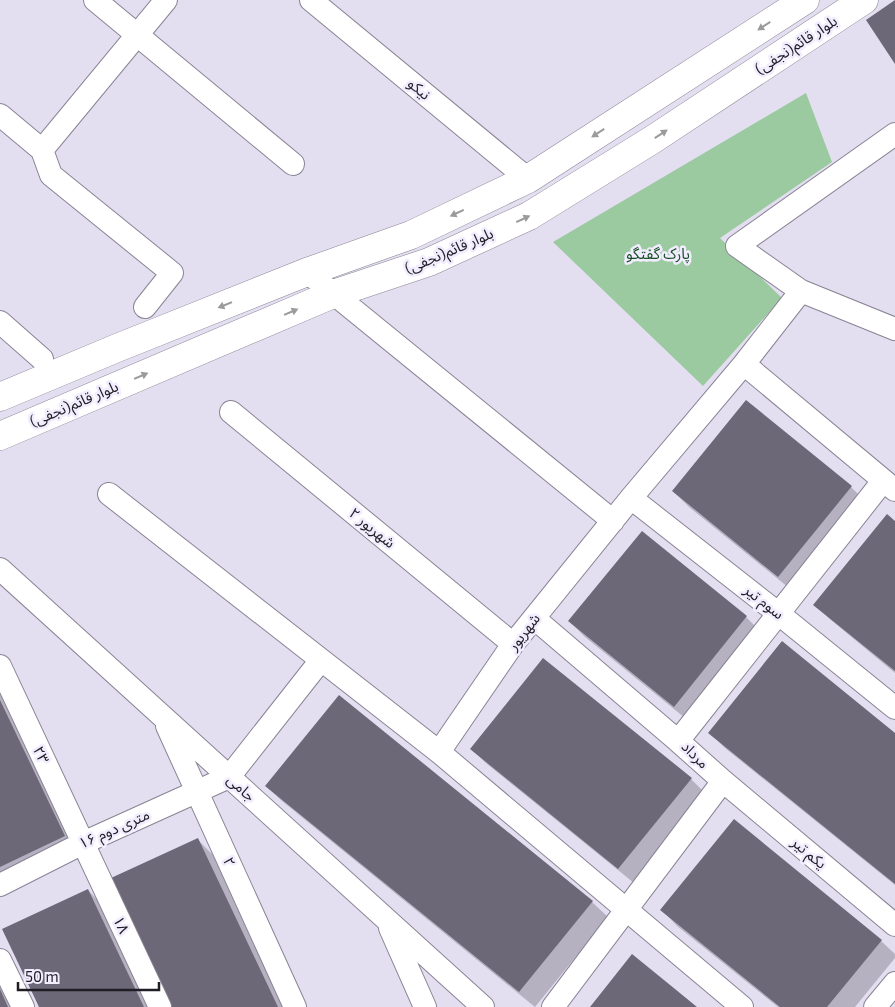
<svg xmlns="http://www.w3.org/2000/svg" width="895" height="1007" viewBox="0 0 895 1007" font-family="'Exo 2','Noto Sans Arabic',sans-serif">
	<rect width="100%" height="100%" fill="#e4def1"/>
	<path fill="#9bcaa1" d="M806 93 832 162 720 238 782 298 703 386 553 242Z"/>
	<path fill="#0003" d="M851 487 866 502 794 592 689 507 673 491Z
		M895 522V673L831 620 815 605Z
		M642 532 746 617 762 633 690 722 585 637 569 621Z
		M0 684 79 852 0 889Z
		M710 733 895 735V885L725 748Z
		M471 749 691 779 706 794 634 883 487 764Z
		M266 786 592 902 608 917 535 1007 282 801Z
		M197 839 213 855 285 1007H174Z
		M88 890 103 906 151 1007H40Z
		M662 910 881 941 895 954V958L855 1007H778L677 926Z
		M0 974 16 1007H0Z"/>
	<path fill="#6d6877" d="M895 0V64L866 20Z
		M746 400 852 486 778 577 672 491Z
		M887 514 895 521V671L813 605Z
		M642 531 747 616 674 707 568 621Z
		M782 641 895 733V884L708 733Z
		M543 658 692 778 618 869 470 749Z
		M339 695 593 901 519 992 265 786Z
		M0 700 65 836 0 867Z
		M734 819 882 940 827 1007H780L660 910Z
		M198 838 278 1007H172L111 878Z
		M88 889 123 963 144 1007H39L2 929Z
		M632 954 675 989 697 1007H590Z
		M0 989 8 1007H0Z"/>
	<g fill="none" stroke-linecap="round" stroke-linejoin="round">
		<g stroke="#898494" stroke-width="24">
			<path id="minor" d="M95 0 293 164
				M311 0 528 179
				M0 115 42 150 51 175 172 273 145 307
				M42 150 166 0
				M307 272 613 521
				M801 291 737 246 895 134
				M0 322 42 359
				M744 364 801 291 895 329
				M231 412 513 644
				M109 494 439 752
				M631 498 779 614 895 708
				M0 569 483 1007
				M534 618 678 741
				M0 666 160 1007
				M167 726 295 1007
				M723 781 895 925
				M0 885 83 843 229 777 321 660
				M390 928 425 1007
				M0 960 23 1007
				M553 1007 723 781 678 741 883 481
				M742 1007 439 752 513 644 631 498 744 364 895 490
				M875 1007 895 983"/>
		</g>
		<g stroke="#898494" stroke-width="29">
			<path id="tertiary" d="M0 397 117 348 307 272 411 235 528 179 805 0
				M0 436 333 294 429 262 529 216 652 140 864 0"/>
		</g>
		<use href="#minor" stroke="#fff" stroke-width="22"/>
		<use href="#tertiary" stroke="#fff" stroke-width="28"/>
	</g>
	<defs><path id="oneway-solid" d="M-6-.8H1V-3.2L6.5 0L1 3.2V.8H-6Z" transform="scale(1.25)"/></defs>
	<g fill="#9b9a9c">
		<use href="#oneway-solid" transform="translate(764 26) rotate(147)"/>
		<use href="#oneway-solid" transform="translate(598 133) rotate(147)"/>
		<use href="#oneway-solid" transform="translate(661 134) rotate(-33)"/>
		<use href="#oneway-solid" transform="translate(457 213) rotate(155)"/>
		<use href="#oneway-solid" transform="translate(523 219) rotate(-25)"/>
		<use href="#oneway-solid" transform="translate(225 305) rotate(158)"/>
		<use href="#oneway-solid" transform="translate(291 312) rotate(-23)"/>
		<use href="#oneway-solid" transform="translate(141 376) rotate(-23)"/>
	</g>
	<g text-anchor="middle" stroke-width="5" stroke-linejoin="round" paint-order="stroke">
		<g font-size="15" fill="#201e24" stroke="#f1ecfe">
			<text transform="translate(796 45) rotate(-33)" y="5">بلوار قائم(نجفی)</text>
			<text transform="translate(419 89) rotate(40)" y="5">نیکو</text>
			<text transform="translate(449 251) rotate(-23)" y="5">بلوار قائم(نجفی)</text>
			<text transform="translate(74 404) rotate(-23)" y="5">بلوار قائم(نجفی)</text>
			<text transform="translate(372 528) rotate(39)" y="5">شهریور ۲</text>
			<text transform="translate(764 602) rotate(38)" y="5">سوم تیر</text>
			<text transform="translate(524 632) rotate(-52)" y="5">شهریور</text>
			<text transform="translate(41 755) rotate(65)" y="5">۲۳</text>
			<text transform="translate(695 755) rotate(45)" y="5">مرداد</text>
			<text transform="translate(241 788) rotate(42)" y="5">جامی</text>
			<text transform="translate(114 829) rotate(-24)" y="5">۱۶ متری دوم</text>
			<text transform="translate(809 853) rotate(40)" y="5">یکم تیر</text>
			<text transform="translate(229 862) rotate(66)" y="5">۲</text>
			<text transform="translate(121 925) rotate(65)" y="5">۱۸</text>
		</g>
		<g font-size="15" fill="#154e23" stroke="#f1ecfe">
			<text x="658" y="259">پارک گفتگو</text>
		</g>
	</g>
	<path d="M18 982v8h141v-8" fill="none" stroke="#201e24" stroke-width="2.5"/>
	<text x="25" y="982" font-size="15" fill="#201e24" stroke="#f1ecfe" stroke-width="4" paint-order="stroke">50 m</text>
</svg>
